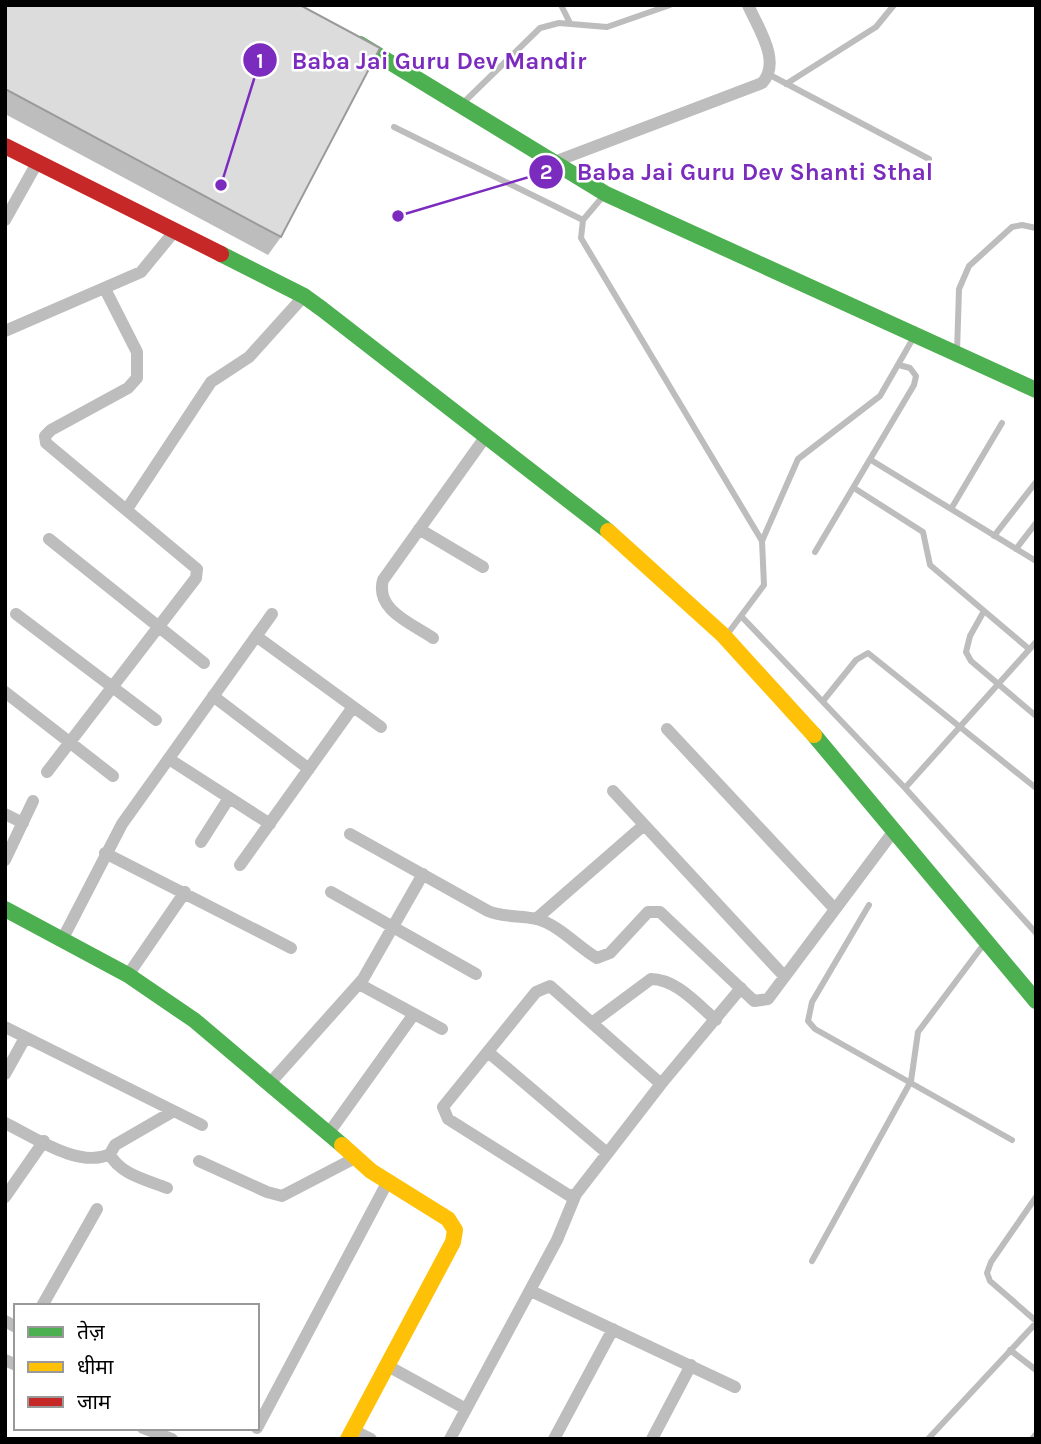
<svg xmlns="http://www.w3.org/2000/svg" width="1041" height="1444" viewBox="0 0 1041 1444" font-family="Karla,'Noto Sans Devanagari',sans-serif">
	<rect width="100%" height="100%" fill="#fff"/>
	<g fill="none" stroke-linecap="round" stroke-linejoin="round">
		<path stroke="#bdbdbd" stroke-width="6" d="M561 5 570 23
			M770 75 929 159
			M786 84 876 27 894 5
			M461 105 540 28 559 23 607 27 670 5
			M394 127 583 220
			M605 194 583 220 581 238 762 541 764 585 726 636
			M957 352 959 289 969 266 1012 227 1022 225 1036 228
			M871 460 1036 561
			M854 488 923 532 930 565 1029 649
			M951 509 1002 423
			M994 536 1036 482
			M762 541 798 459 880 396 915 335
			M1016 549 1036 523
			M815 552 914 385 916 376 910 368 899 365
			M984 611 970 636 966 652 971 661 1036 716
			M741 616 905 788 1036 933
			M823 701 856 660 868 653 1036 788
			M905 788 1036 642
			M869 905 812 1002 808 1021 815 1029 1012 1140
			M1036 1197 991 1262 987 1273 990 1281 1036 1321
			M812 1261 911 1081 918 1032 984 944
			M1010 1350 1036 1370
			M928 1439 1036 1323
			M1032 1439 1036 1434"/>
		<path stroke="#bdbdbd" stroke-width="12" d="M554 162 762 83C782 62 758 28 748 5
			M5 220 37 163
			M5 331 141 272 173 233
			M127 509 211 382 249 357 304 296
			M419 529 483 567
			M49 539 204 663
			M16 614 156 720
			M256 636 381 727
			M433 638C411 623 375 610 383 580L486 436
			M5 692 113 776
			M213 696 309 769
			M667 729 833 907
			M169 759 270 824
			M47 772 196 578 197 569 46 443 45 436 51 430 128 388 137 378V352L105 289
			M613 791 784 976
			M5 814 23 823
			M350 834 488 911C505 918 520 915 537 919 559 925 578 947 597 958L610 953 648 912H660L754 1001 768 999 893 832
			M201 842 229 798
			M105 853 291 948
			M5 860 33 801
			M240 865 353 707
			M331 892 476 974
			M536 919 644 825
			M62 940 122 824 272 614
			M128 975 185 892
			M359 984 442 1029
			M550 986 661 1084 576 1194 570 1196 448 1119 443 1107 536 992Z
			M593 1022 651 979C676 979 697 1004 716 1020
			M5 1027 202 1125
			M488 1052 607 1153
			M5 1074 25 1038
			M271 1082 363 979 423 874
			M661 1084 741 988
			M5 1123C34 1137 79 1169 110 1154
			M328 1134 414 1014
			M199 1161 267 1192 282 1196 355 1158
			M167 1188C147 1180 119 1174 110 1154L115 1145 172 1112
			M5 1197 44 1141
			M531 1291 735 1387
			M42 1306 97 1209
			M5 1321 16 1327
			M5 1360 16 1365
			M388 1366 466 1409
			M143 1428 172 1439
			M257 1428 387 1183
			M353 1430 371 1439
			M450 1439 557 1240 576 1194
			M554 1439 613 1329
			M652 1439 691 1365"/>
		<path stroke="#4caf50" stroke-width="16" d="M360 44 606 194 1036 390
			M221 254 304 296 322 309 608 531
			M814 735 1036 1001
			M5 909 128 975 194 1020 342 1145"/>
		<path stroke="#ffc107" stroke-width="16" d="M608 531 723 635 814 735
			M342 1145 371 1171 448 1219 455 1230 453 1242 348 1439"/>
		<path stroke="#c62828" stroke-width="16" d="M5 146 221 254"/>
	</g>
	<path fill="#bdbdbd" d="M5 5 281 237 268 255 5 114Z"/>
	<path fill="#dcdcdc" stroke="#9a9a9a" stroke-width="2" d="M5 5H300L380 48 281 237 5 89Z"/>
	<path fill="none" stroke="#7b2cbf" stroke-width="2.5" d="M221 185L260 60M398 216L546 172"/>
	<g fill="#7b2cbf" stroke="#fff" stroke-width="2.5">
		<circle cx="221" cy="185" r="7"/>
		<circle cx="398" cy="216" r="7"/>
		<circle cx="260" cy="60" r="18"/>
		<circle cx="546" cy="172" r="18"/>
	</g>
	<g font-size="21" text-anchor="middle" font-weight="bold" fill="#fff">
		<text x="260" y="68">1</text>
		<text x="546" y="179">2</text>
	</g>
	<g font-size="24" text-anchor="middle" font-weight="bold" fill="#7b2cbf" stroke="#fff" stroke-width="5" stroke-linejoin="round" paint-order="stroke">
		<text x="439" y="69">Baba Jai Guru Dev Mandir</text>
		<text x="755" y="180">Baba Jai Guru Dev Shanti Sthal</text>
	</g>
	<rect width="1041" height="1444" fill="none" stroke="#000000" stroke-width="14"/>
	<rect x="14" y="1304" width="245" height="126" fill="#ffffff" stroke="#999999" stroke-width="2"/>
	<rect x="28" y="1327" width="35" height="10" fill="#4caf50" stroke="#999999" stroke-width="2"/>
	<text x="77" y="1339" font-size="21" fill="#000000">तेज़</text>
	<rect x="28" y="1362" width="35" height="10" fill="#ffc107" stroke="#999999" stroke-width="2"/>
	<text x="77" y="1374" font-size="21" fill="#000000">धीमा</text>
	<rect x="28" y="1397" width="35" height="10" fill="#c62828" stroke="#999999" stroke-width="2"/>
	<text x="77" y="1409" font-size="21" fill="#000000">जाम</text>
</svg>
